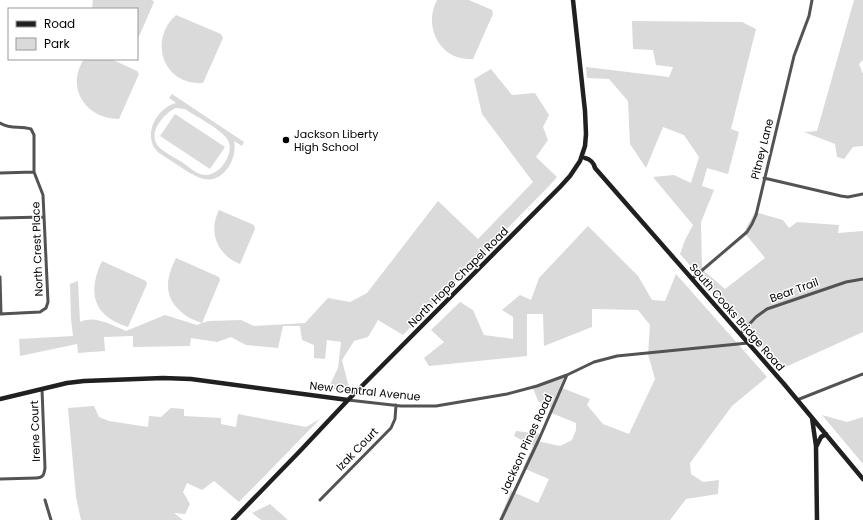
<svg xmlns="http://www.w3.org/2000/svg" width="863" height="520" viewBox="0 0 863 520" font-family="Poppins,sans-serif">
	<rect width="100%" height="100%" fill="#fff"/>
	<path fill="#dadada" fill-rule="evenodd" d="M93 0H152L154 2 137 41V9H92Z
		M437 0H469L492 10 493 14 473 59C469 59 465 59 461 58 435 52 425 22 437 0Z
		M854 0H863V60L859 64 862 72 863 73V146L853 147 844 159 837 157 835 144 804 132 817 131Z
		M176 15 221 34 223 38 203 83C163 86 148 40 176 15Z
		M632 21 742 22 756 29 731 129 739 132 728 174 707 168 702 186 714 190 701 222 702 269 725 289 765 258 744 232 755 212 783 220 789 228 797 222 839 225 838 233 863 231V332L781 369 680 254 685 240 693 225 653 177 674 175 691 183 699 157 684 135 663 127 646 168 630 144 628 101 609 79 587 78 586 67 669 77 673 67 656 65 653 50 633 49Z
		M84 59H111L137 71 139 74 119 119C86 119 65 88 84 59Z
		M491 69 512 95 535 93 549 115 543 127 548 140 536 157 557 177 550 185 403 335 378 320 368 337 354 341 342 360 348 384 351 387 347 391 328 389 338 368 341 342 327 340 325 359 314 358V345L302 340 300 326H283L278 348 246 345 231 337 217 342 191 338 190 346 133 347V336L104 337 105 351 78 353 77 344 20 356 19 339 73 336 71 319 70 284 78 281 80 322C95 315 111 325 126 331L165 315 197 325 202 323C197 321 190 319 185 315 163 299 165 280 176 258L219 277 220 280 202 323 209 321 241 320 254 326 305 323 328 298 350 302 367 293 438 201 478 239 533 182 482 114 474 79Z
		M172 94 244 142 242 146 234 141C236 150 233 160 228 168 213 187 199 179 182 168 174 163 167 158 159 153 141 137 156 108 176 103L169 98ZM176 108 185 109 188 111C197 117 222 130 227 139 231 144 230 151 228 156 225 165 216 175 206 175 197 175 189 167 182 162 175 158 165 153 159 147 146 134 164 113 176 108Z
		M175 114 225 147 210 169 160 136Z
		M219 210 254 225 255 229 240 264C217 255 208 232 219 210Z
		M588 226 638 276 652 300 665 301 676 274 767 377 732 406 690 463 691 474 703 482 719 480 718 494 686 499 670 520H499L511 491 538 503 549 479 523 468 533 446 514 436 516 431 540 434 537 441 560 446 572 440 576 430V423L549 412 551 408 538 401 533 388 565 375 560 387 590 399 587 405 603 424 629 434 655 379 648 354 650 325 638 310 592 309V327L544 346 543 314H527V356L429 366 424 358 444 342 431 330 460 302 473 310 484 335 513 339V317L502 310 520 295 531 300 539 278Z
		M102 261 146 281 147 284 128 327C93 316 87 293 102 261Z
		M94 406 99 417 109 421 148 427 149 416 161 417 171 408 184 409V416L221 418V424L236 427 238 414 306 427 320 419 239 502 214 481 202 490 187 483 183 492 190 504 185 514 174 513 183 520H81L76 497 68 408Z
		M822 415 847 422 863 417V464Z
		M270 504 288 520H261L252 513Z"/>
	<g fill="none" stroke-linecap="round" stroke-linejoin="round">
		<path stroke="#535353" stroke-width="3" d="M0 123C12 130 19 125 31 129L34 135V172L43 195 48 302 46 308 40 312 0 314
			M0 173 34 172
			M764 178 841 196 848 197 863 194
			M0 218 44 217
			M0 277 1 314
			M693 278 747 232 752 224 756 215 794 56 809 16 812 0
			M740 334 756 317 767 309 846 282 863 279
			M348 400 401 406H436L507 394 537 386 567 375 594 362 617 356 748 343
			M797 400 863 374
			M0 479 36 478C43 478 44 475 45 468L42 389
			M45 500 51 520
			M320 500 391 428 395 419 396 405
			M501 520 540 437 567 375"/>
		<path stroke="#202020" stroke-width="4.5" d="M585 158C590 159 594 163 595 168L784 384 863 479
			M0 399 67 383 84 381 163 378 191 379 348 400
			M812 418 816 446
			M233 520 300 451 348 400 560 187 570 176 580 161 585 146 586 134 585 111 573 0
			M817 520 816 447 821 437 826 434"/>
	</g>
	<circle fill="#000" stroke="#fff" stroke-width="1.5" cx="286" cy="140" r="4"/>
	<g text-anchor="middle" stroke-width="3" stroke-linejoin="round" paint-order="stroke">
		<g font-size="11" fill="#000" stroke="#fff" text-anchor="start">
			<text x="294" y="138">Jackson Liberty<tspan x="294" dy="13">High School</tspan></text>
		</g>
		<g font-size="11" fill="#000" stroke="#fff">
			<text transform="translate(762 149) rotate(-76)" y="4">Pitney Lane</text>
			<text transform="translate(37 249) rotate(-92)" y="4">North Crest Place</text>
			<text transform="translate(458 277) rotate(-45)" y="4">North Hope Chapel Road</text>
			<text transform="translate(794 290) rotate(-20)" y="4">Bear Trail</text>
			<text transform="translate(737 317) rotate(49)" y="4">South Cooks Bridge Road</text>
			<text transform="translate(365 391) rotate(6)" y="4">New Central Avenue</text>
			<text transform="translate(35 431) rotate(-92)" y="4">Irene Court</text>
			<text transform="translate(526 444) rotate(-65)" y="4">Jackson Pines Road</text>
			<text transform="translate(357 449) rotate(-46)" y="4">Izak Court</text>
		</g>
	</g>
	<rect x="8" y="8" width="130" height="52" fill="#ffffff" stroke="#999999"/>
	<rect x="16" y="21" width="20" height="6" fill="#202020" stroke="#999999"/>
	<text x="44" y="28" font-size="12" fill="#000000">Road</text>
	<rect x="16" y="38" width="20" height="12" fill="#dadada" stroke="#999999"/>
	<text x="44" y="48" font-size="12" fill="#000000">Park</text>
</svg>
